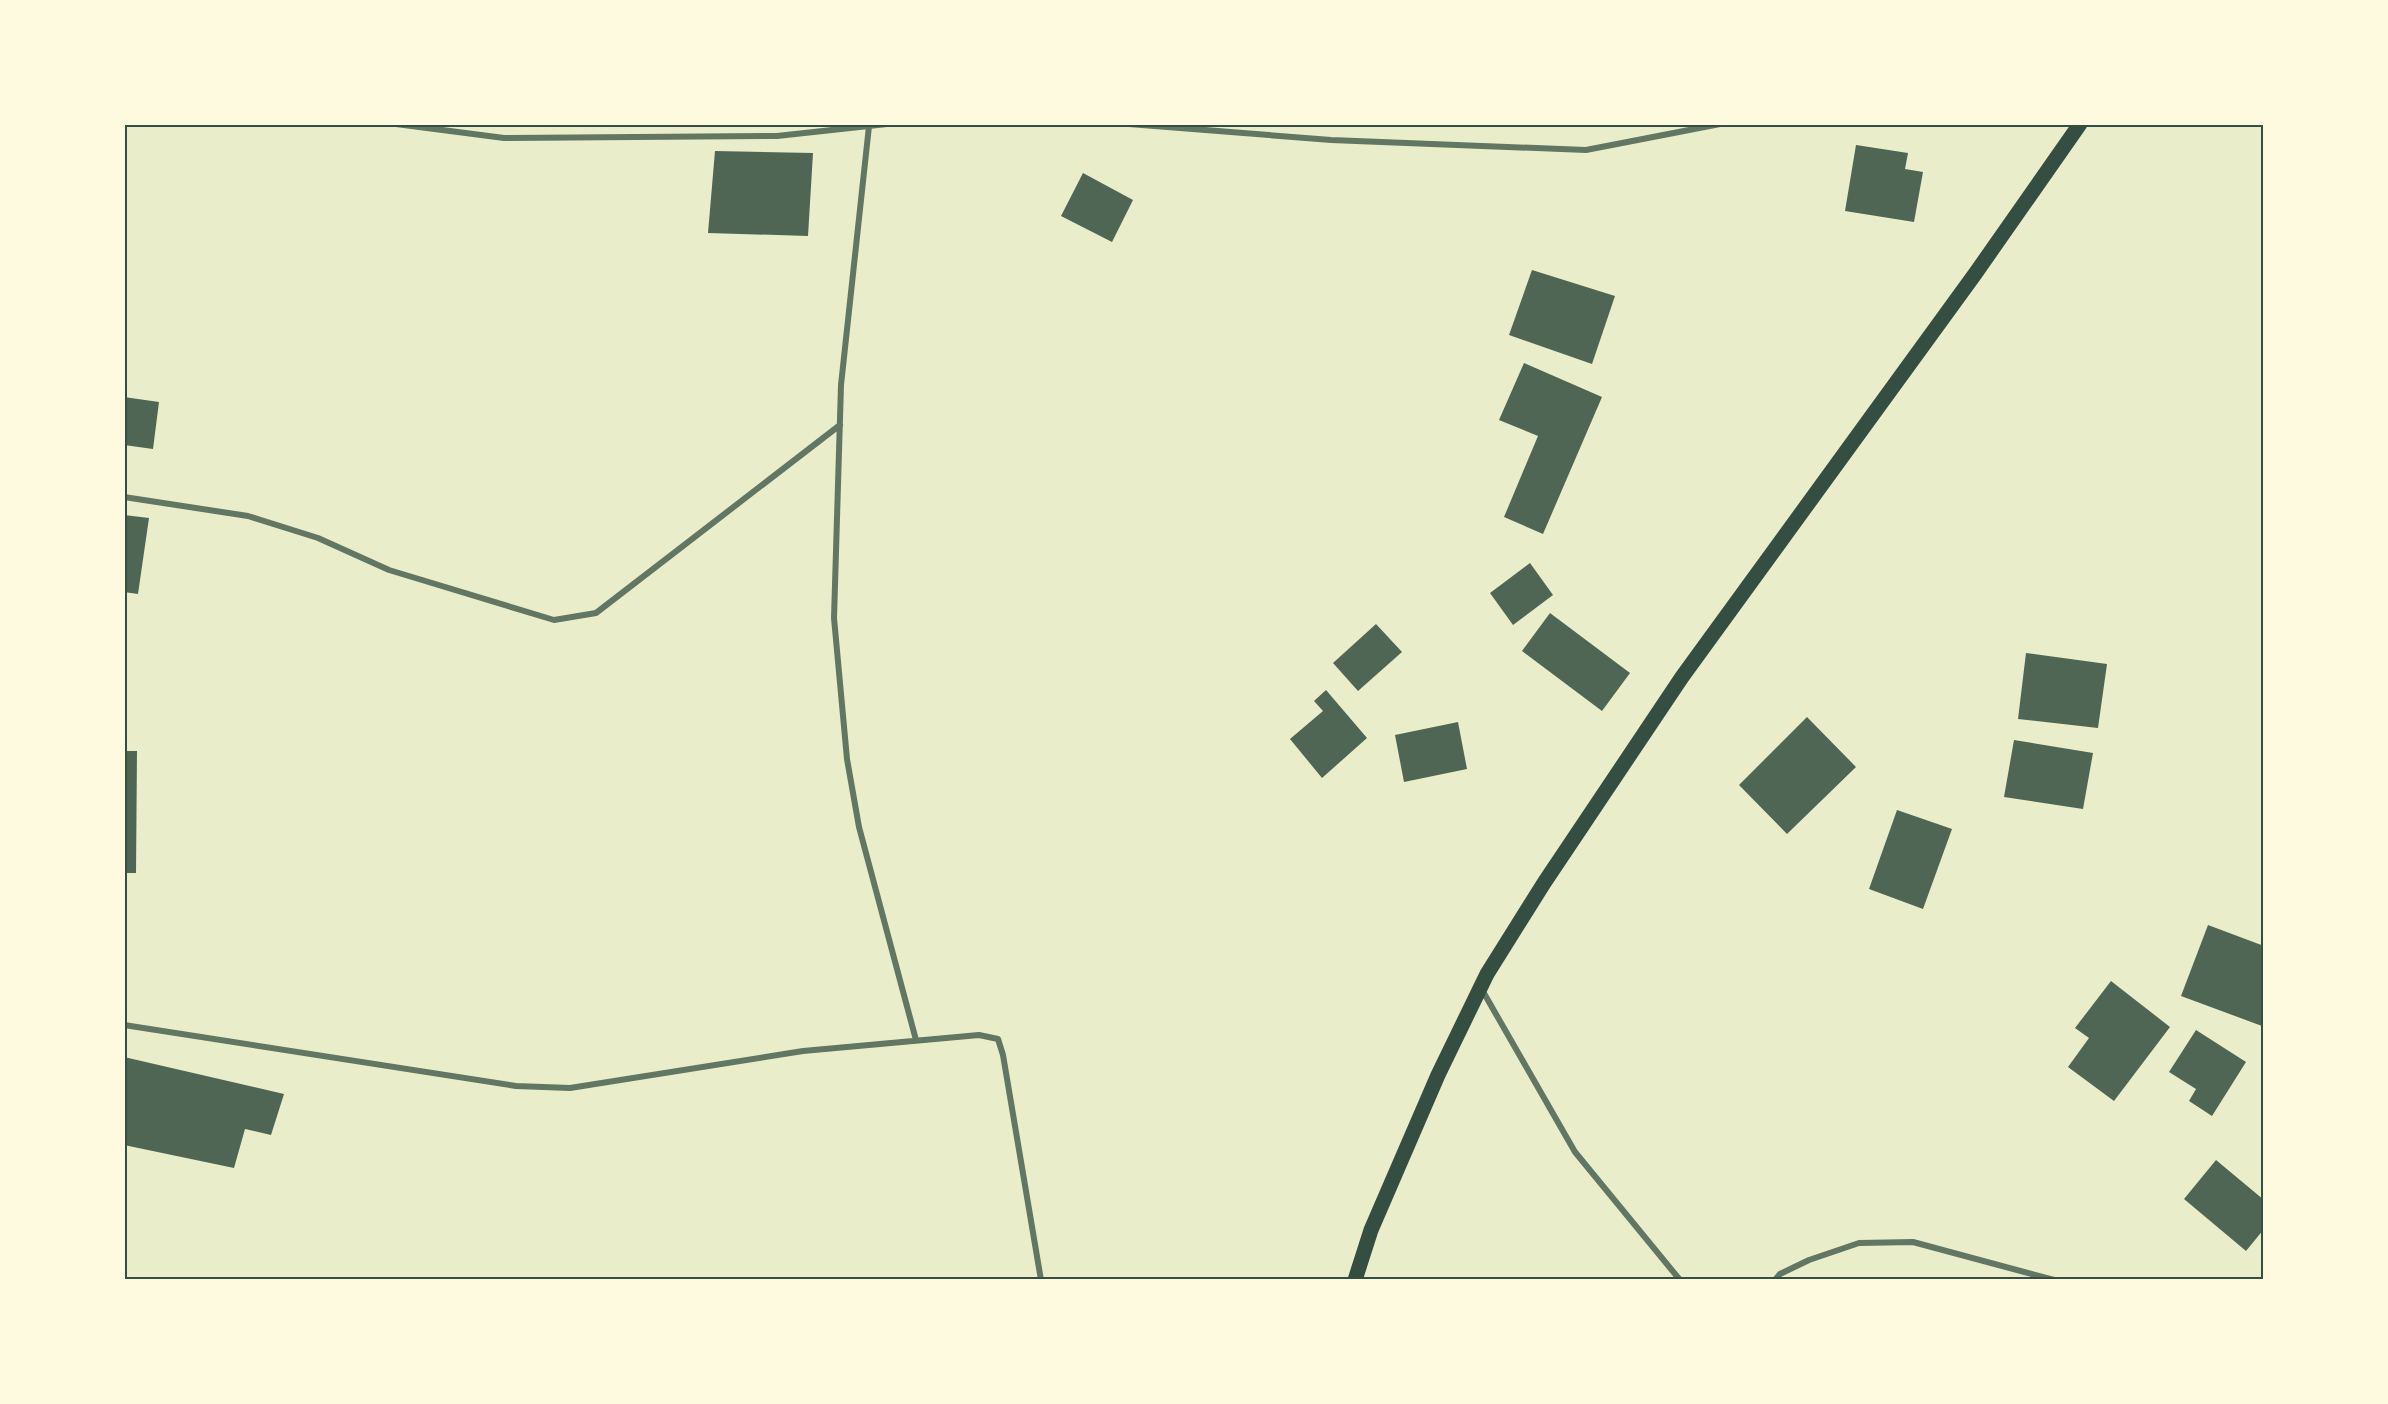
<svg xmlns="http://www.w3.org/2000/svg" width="2388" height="1404" viewBox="0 0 2388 1404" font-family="Jost,sans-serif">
	<rect width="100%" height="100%" fill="#e9edc9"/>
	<path fill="#4f6655" d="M1856 145 1908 153 1905 169 1923 172 1914 222 1845 211Z
		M715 151 813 153 808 236 708 233Z
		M1083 173 1133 200 1112 242 1061 216Z
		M1532 270 1615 296 1592 364 1509 335Z
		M1524 363 1602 397 1543 534 1504 517 1538 436 1499 420Z
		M124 397 159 402 153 449 124 445Z
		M124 515 149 518 138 594 124 592Z
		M1530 563 1553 595 1513 625 1490 593Z
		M1550 613 1630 673 1602 711 1522 651Z
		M1376 624 1402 652 1358 691 1333 663Z
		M2026 653 2107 664 2098 728 2018 719Z
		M1326 690 1367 738 1322 778 1290 739 1323 711 1314 701Z
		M1807 717 1856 767 1787 834 1739 785Z
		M1458 722 1467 769 1404 782 1395 735Z
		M2014 740 2093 753 2083 809 2004 797Z
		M124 751H137L136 873H124Z
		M1897 810 1952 829 1923 909 1869 889Z
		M2208 925 2264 946V1021L2262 1026 2181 996Z
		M2111 981 2170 1027 2114 1101 2068 1067 2089 1038 2075 1028Z
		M2196 1030 2246 1062 2212 1116 2189 1101 2196 1089 2169 1072Z
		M124 1057 284 1094 271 1135 245 1129 234 1168 124 1145Z
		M2216 1160 2264 1200V1229L2246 1251 2184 1199Z"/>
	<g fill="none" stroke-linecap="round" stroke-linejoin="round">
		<path stroke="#617663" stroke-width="6" d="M396 124 504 138 777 136 887 124
			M1129 124 1331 140 1586 150 1720 124
			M869 126 841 385 834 618 847 759 859 827 916 1040
			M124 497 248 516 318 538 389 570 554 620 596 613 840 425
			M1481 988 1575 1152 1680 1280
			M124 1025 516 1086 570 1088 803 1051 979 1035 998 1039 1003 1055 1041 1280
			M1775 1280 1780 1274 1809 1260 1859 1243 1913 1242 2054 1280"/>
		<path stroke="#344e41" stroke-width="15" d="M1355 1280 1371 1230 1438 1075 1487 974 1544 883 1682 677 1975 274 2080 124"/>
	</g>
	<rect width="2388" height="1404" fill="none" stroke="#fefae0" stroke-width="252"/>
	<rect x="126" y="126" width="2136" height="1152" fill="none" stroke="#344e41" stroke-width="2"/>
</svg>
